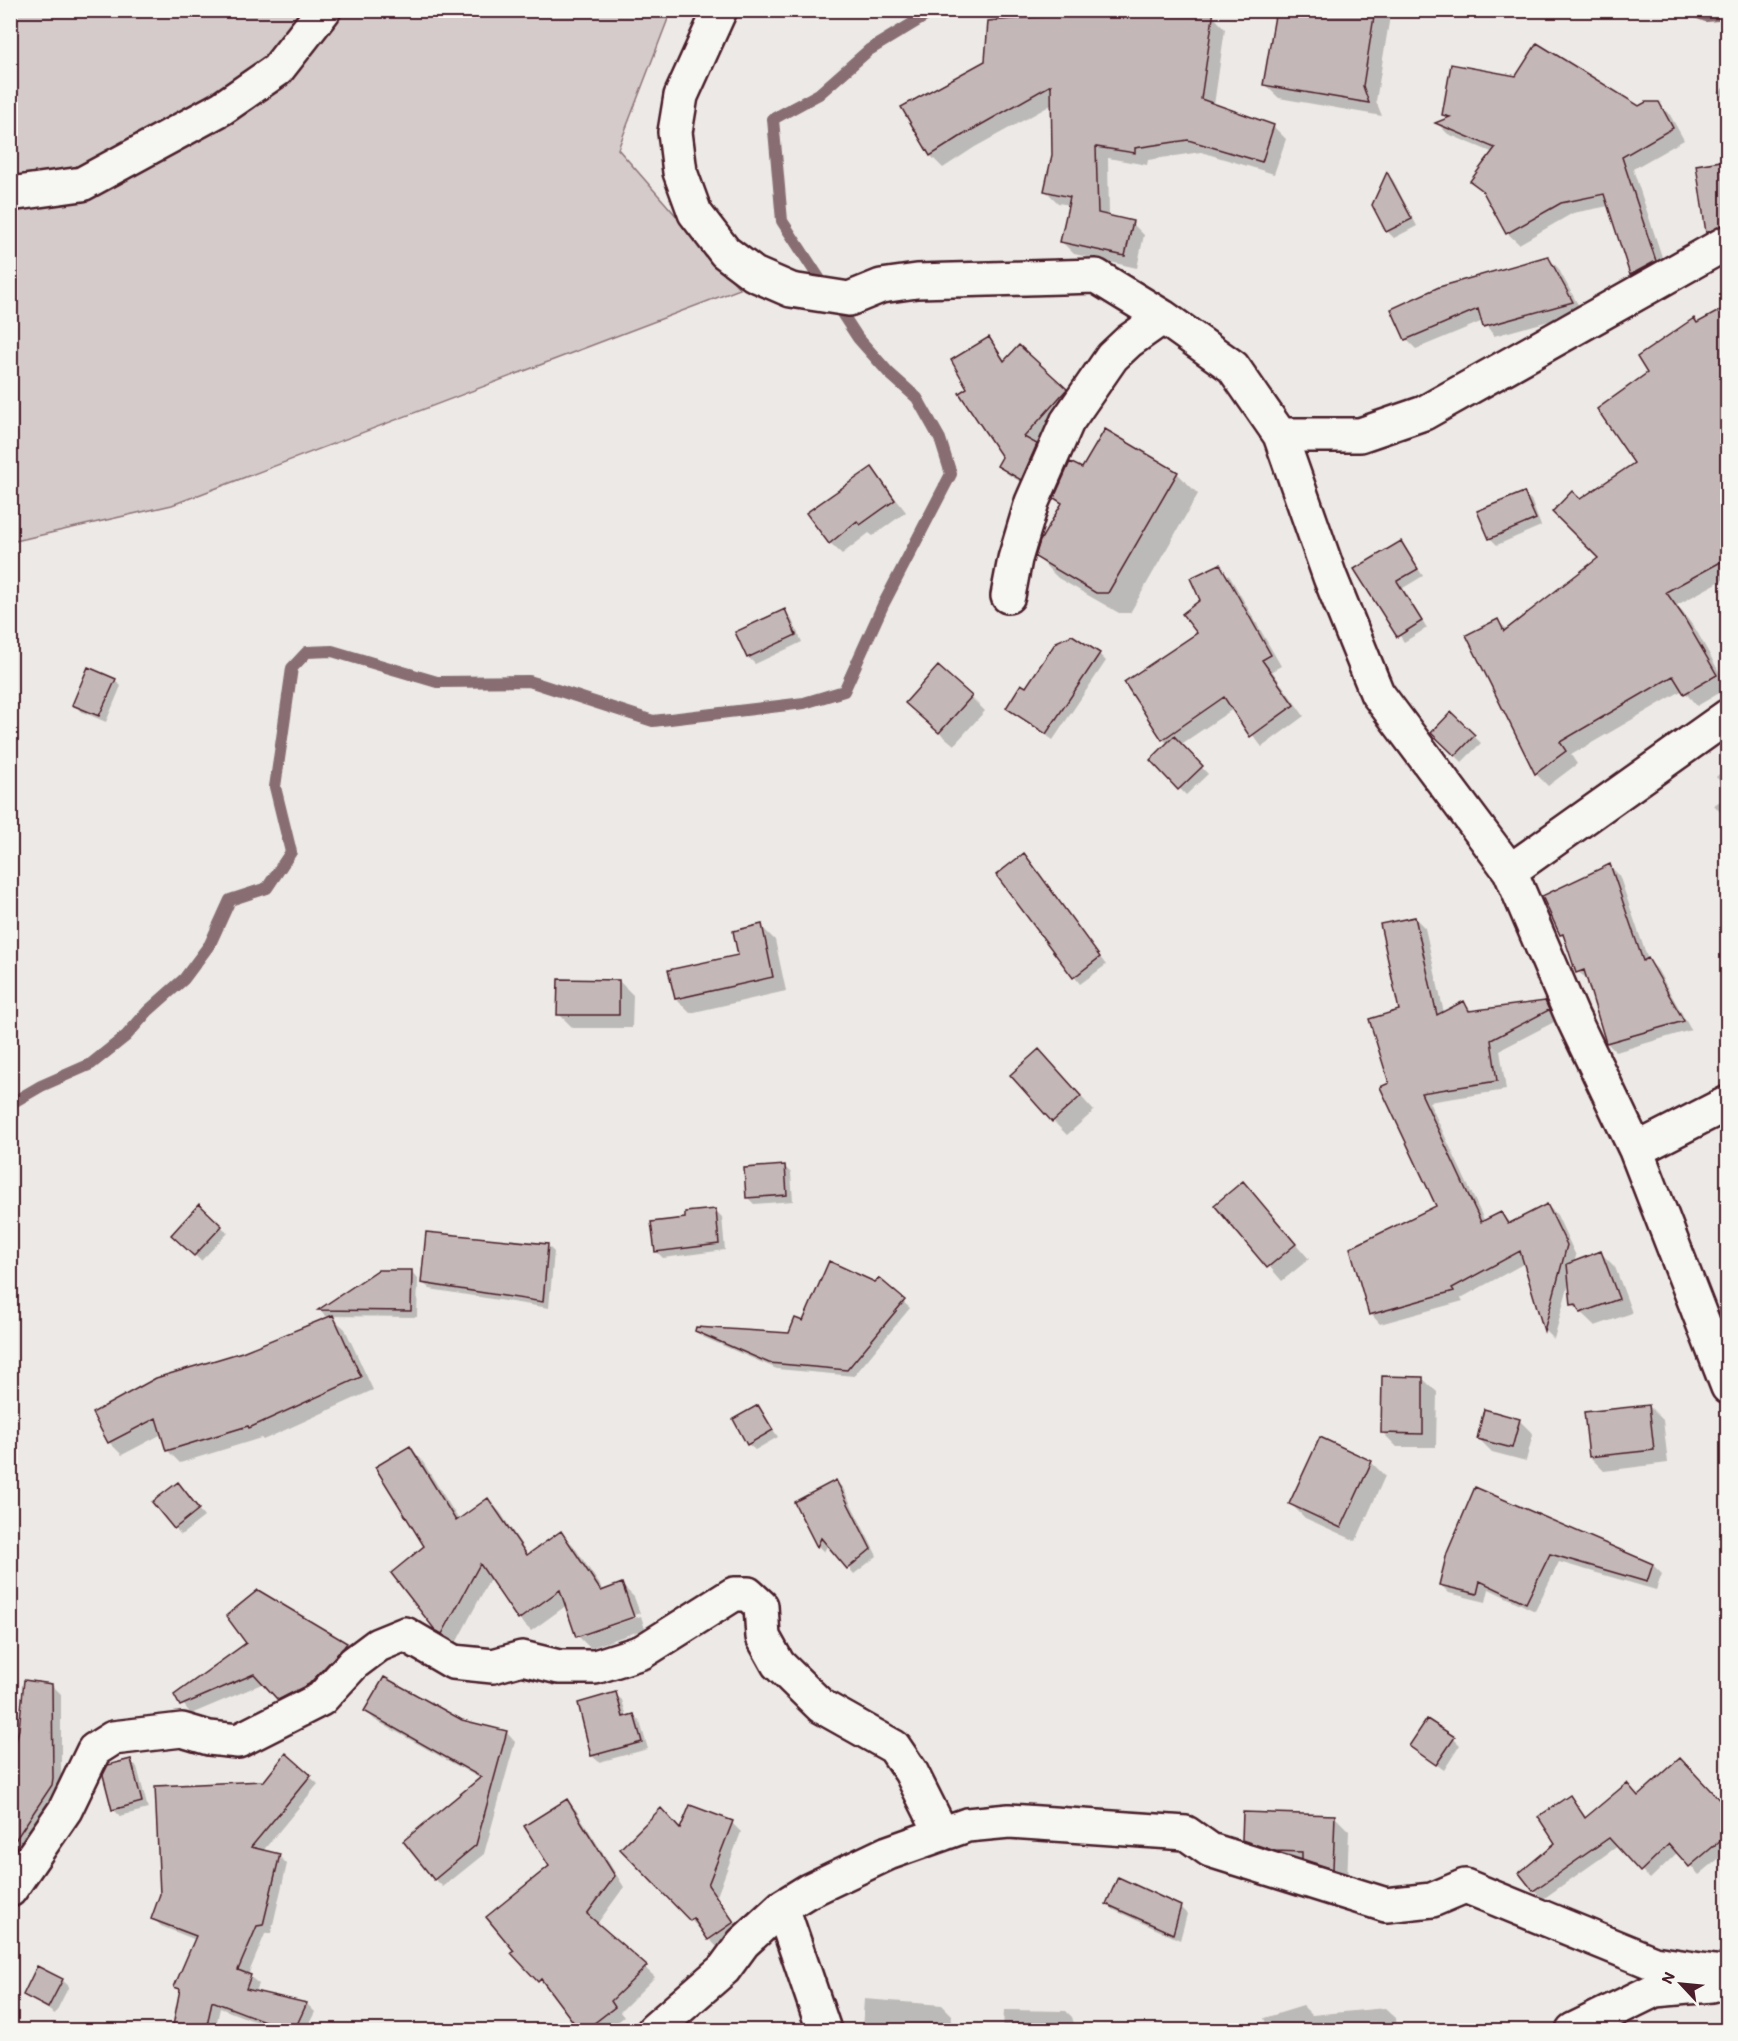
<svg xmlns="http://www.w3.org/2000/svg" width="1738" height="2041" viewBox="0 0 1738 2041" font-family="Itim,sans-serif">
	<rect width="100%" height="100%" fill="#ece9e6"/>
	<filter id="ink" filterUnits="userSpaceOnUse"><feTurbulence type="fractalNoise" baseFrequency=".0167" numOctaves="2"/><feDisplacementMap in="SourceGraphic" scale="12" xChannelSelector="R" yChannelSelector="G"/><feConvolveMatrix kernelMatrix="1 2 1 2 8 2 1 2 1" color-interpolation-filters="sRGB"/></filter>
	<g filter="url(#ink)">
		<path fill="#d4cbca" stroke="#8f757a" stroke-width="1.5" d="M10 11H671L618 149 740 289 172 505 11 542Z"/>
		<path fill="#0003" d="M1278 10H1391L1376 101 1382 116 1279 98 1264 84Z
			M1213 16 1225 29 1214 105 1273 126 1286 139 1274 174 1201 152 1148 160 1147 165 1108 158 1109 218 1132 223 1144 235 1137 268 1074 254 1061 241 1070 205 1058 203 1045 190 1053 155V104L975 147 943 168 931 156 903 108Z
			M1728 83V102L1718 93Z
			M1658 103 1670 115 1684 140 1633 169 1667 272 1643 286 1632 275 1609 206 1573 213 1519 244 1507 233 1484 192 1472 181 1494 153 1448 134 1437 123 1448 119 1443 115 1639 107Z
			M1728 162V230L1713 234 1706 227Z
			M1388 174 1393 180 1417 226 1394 238 1387 231 1374 205Z
			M1548 258 1558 268 1582 312 1494 336 1483 321 1416 349 1406 339Z
			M1728 308V577L1677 605 1696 630 1728 688 1697 706 1683 690 1571 755 1577 764 1548 786 1536 774 1468 636 1498 621 1508 630 1600 558 1580 501 1636 463 1650 374 1698 325Z
			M989 339 1006 361 1066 390 1076 400 1036 445 1046 455 1031 488 1009 475 999 466 1004 457 969 388Z
			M1105 431 1177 473 1198 494 1130 613H1119L1058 578 1037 557 1063 505 1056 498 1083 470Z
			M872 468 906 512 873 536 869 533 842 554 830 543Z
			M1524 494 1531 500 1541 526 1497 545 1490 538Z
			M1401 543 1423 576 1403 588 1427 628 1404 642 1356 569Z
			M1219 566 1230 577 1281 666 1272 671 1304 716 1262 747 1233 709 1180 745 1208 774 1186 795 1152 760 1168 744 1163 739 1199 634 1202 600Z
			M784 611 791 618 802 642 755 664 748 657Z
			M1099 654 1106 661 1053 740 1008 708 1027 689Z
			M115 680 121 686 106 722 80 711 74 704Z
			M971 697 985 711 954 745 921 717Z
			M1451 714 1481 743 1462 762 1433 733Z
			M1728 766V790L1716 777Z
			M1728 796V821L1714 805Z
			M1024 855 1106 965 1080 984 998 876Z
			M1610 866 1619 875 1648 960 1657 969 1691 1030 1616 1052 1607 1043 1589 980 1578 972 1567 940 1561 935Z
			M1415 918 1425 928 1444 1013 1464 1003 1473 1012 1544 1002 1558 1020 1500 1050 1506 1090 1429 1102 1485 1222 1500 1213 1511 1224 1547 1205 1557 1215 1576 1256 1574 1263 1601 1253 1615 1267 1632 1313 1595 1326 1573 1305 1570 1279 1554 1339 1545 1330 1525 1263 1461 1298 1463 1301 1380 1324 1371 1314 1438 1206 1391 1083Z
			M761 926 775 940 786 991 690 1013 676 999 740 956Z
			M619 981 633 995 632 1028H573L559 1014Z
			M1053 1065 1094 1111 1067 1135 1053 1121Z
			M784 1166 791 1173 793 1201 754 1204 747 1197Z
			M1243 1183 1309 1259 1282 1281 1216 1205Z
			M200 1206 228 1233 201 1261 173 1235Z
			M715 1210 722 1217 725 1250 663 1258 656 1251 687 1219Z
			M547 1245 554 1252 549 1308 430 1289 423 1283Z
			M378 1272H412L418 1279 417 1317 326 1316 320 1310Z
			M879 1281 910 1308 854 1376 777 1369 703 1337 697 1331 790 1334 804 1323Z
			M332 1317 345 1329 373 1390 263 1440 261 1438 180 1463 167 1450 162 1434 122 1455 109 1442 243 1353Z
			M1422 1378 1437 1392 1436 1447H1397L1383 1433Z
			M1649 1406 1663 1420 1668 1463 1604 1471 1590 1457Z
			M758 1407 778 1437 755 1450 748 1444Z
			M1519 1420 1533 1434 1526 1461 1492 1452 1478 1438Z
			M410 1447 421 1459 459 1520 488 1500 500 1512 529 1556 561 1533 573 1545 604 1591 622 1585 634 1597 640 1613 582 1633V1636L641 1616 645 1629 590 1648 578 1636 567 1605 531 1631 519 1619 491 1577 455 1645 449 1641 436 1629 426 1547Z
			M1371 1462 1385 1476 1356 1541 1305 1518 1291 1504Z
			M836 1482 843 1488 877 1556 854 1574 828 1544 824 1552 818 1546 796 1503Z
			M1476 1489 1653 1565 1662 1574 1656 1590 1559 1562 1535 1611 1489 1589 1486 1602 1449 1593 1440 1584Z
			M184 1490 204 1517 181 1535 175 1528Z
			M346 1644 355 1653 288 1708 264 1683 191 1714 176 1695Z
			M52 1685 61 1694V1795L28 1844 10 1848V1771L21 1730Z
			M615 1694 622 1700 627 1717 634 1715 640 1722 648 1749 599 1762 592 1756Z
			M366 1711 462 1721 507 1733 515 1742 484 1854 443 1887 435 1879 481 1779 375 1720Z
			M1454 1739 1460 1745 1444 1770 1411 1746Z
			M287 1756 318 1784 262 1852 279 1856 287 1864 271 1933 265 1934 248 1975 259 1984 255 1993 307 2004 315 2012 307 2028 309 2030H266L267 2026 220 2008 215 2030H173L181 1991 176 1986 196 1940 161 1926 153 1918Z
			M130 1761 137 1767 148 1809 120 1816 113 1809Z
			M1627 1785 1639 1797 1728 1812V1851L1699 1875 1678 1852 1650 1879 1618 1846 1543 1899 1534 1890 1557 1843 1570 1797 1587 1818Z
			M566 1800 576 1810 624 1887 597 1924 655 1977 620 2012 624 2017 607 2030H583L516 1951 551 1866Z
			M1335 1817 1349 1831 1347 1882 1257 1854 1243 1840Z
			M732 1823 741 1832 717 1896 742 1932 719 1949 622 1849 681 1831Z
			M1119 1879 1181 1908 1187 1914 1180 1940 1114 1910 1108 1904Z
			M62 1980 69 1986 55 2014 24 1994Z
			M864 1999 942 2005 952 2015 951 2029 966 2030H862Z
			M1303 2006 1312 2015 1385 2008 1396 2018 1397 2030H1268L1264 2018Z
			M1004 2010 1066 2011 1072 2017 1076 2030H1003Z"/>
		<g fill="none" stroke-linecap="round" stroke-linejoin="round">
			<path stroke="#886e73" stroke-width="12" d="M1690 10 1706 16 1728 14
				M10 1104 41 1086 91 1064 126 1036 148 1011 184 979 210 944 230 900 267 888 291 852 275 787 292 668 307 652 332 651 437 682 529 681 653 721 804 703 844 691 883 605 951 474 940 439 917 398 889 373 858 338 782 221 773 119 819 94 869 50 935 10"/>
		</g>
		<path fill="#c4b7b7" stroke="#4a1f2b" stroke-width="1.5" d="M1120 10H1214L1201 99 1274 125 1262 162 1188 140 1135 148V153L1096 147 1098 213 1133 221 1125 256 1060 242 1070 197 1044 191 1052 155 1051 85 963 135 930 156 901 107 985 61 988 21Z
			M1276 10H1375L1363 86 1369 103 1263 85Z
			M1537 43 1639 106 1646 102H1659L1673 128 1622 157 1656 261 1630 275 1604 194 1561 203 1506 234 1482 190 1470 181 1495 148 1435 123 1450 117 1442 115 1451 64 1516 76Z
			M1728 160V223L1706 233 1696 165Z
			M1387 172 1412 219 1386 232 1372 205Z
			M1548 256 1573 302 1483 327 1478 309 1405 340 1391 309 1439 287Z
			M1728 306V558L1666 592 1683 616 1717 675 1684 694 1673 676 1560 742 1566 751 1535 774 1466 635 1498 619 1504 631 1598 558 1552 512 1572 491 1580 499 1634 463 1597 409 1647 373 1637 357 1694 318 1697 323Z
			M989 337 1004 361 1019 345 1067 389 1024 437 1037 444 1021 480 997 466 1002 457 959 393 967 388 951 360Z
			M1105 429 1178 472 1108 593H1096L1035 557 1040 541 1062 503 1054 498 1070 462 1082 468Z
			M872 467 895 500 860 525 857 521 829 544 806 513Z
			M1524 492 1536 519 1489 539 1477 511Z
			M1401 541 1418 569 1397 581 1422 621 1397 637 1354 569Z
			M1220 564 1271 655 1262 660 1294 705 1250 737 1224 697 1162 740 1124 682 1197 633 1182 614 1200 600 1190 578Z
			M785 609 796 635 747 658 735 632Z
			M1072 635 1100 653 1046 734 1006 708 1021 684 1026 687 1056 642Z
			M938 666 972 696 939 733 905 703Z
			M88 667 116 679 99 716 72 705Z
			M1451 712 1475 735 1455 756 1431 733Z
			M1174 736 1203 766 1178 790 1150 760Z
			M1024 853 1100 957 1073 978 996 875Z
			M1610 864 1643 961 1648 958 1684 1021 1606 1043 1584 970 1576 973 1563 934 1560 935 1542 896Z
			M1415 917 1437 1015 1464 1001 1469 1011 1545 1001 1549 1010 1491 1040 1497 1081 1421 1093 1481 1222 1501 1212 1508 1224 1547 1204 1567 1245 1544 1331 1520 1251 1452 1288 1454 1291 1369 1315 1350 1248 1436 1206 1380 1087 1389 1083 1369 1019 1399 1010 1380 924Z
			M762 924 773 977 675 999 668 970 738 955 733 931Z
			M558 979 619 980V1015H557Z
			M1039 1049 1081 1096 1052 1122 1010 1075Z
			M785 1165 787 1195 746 1198 744 1168Z
			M1243 1181 1296 1244 1267 1268 1214 1205Z
			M199 1204 222 1226 194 1256 171 1235Z
			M716 1209 719 1244 655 1252 651 1222 685 1218V1212Z
			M426 1232 548 1244 543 1302 421 1283Z
			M1601 1251 1619 1299 1580 1313 1576 1304 1571 1305 1567 1264Z
			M829 1261 875 1282 879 1278 905 1300 847 1370 769 1363 695 1331 696 1327 789 1333 795 1318 803 1321Z
			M378 1270H412L411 1311 318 1310Z
			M333 1315 361 1377 249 1428 248 1426 166 1451 156 1418 108 1443 92 1413 156 1378 242 1352Z
			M1382 1376 1423 1377V1434L1381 1433Z
			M758 1405 773 1430 747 1445 733 1419Z
			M1649 1405 1654 1450 1589 1457 1584 1412Z
			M1484 1409 1520 1419 1512 1448 1477 1439Z
			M1320 1437 1372 1461 1341 1528 1289 1504Z
			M410 1446 456 1521 488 1498 527 1555 561 1531 601 1591 622 1583 634 1617 576 1637 560 1590 518 1620 480 1564 442 1634 435 1630 391 1573 424 1546 375 1467Z
			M836 1480 871 1549 847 1569 821 1538 817 1547 794 1502Z
			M178 1482 199 1509 174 1529 152 1502Z
			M1475 1487 1653 1564 1647 1582 1550 1554 1526 1603 1480 1581 1477 1594 1439 1585 1447 1553Z
			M258 1590 347 1643 344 1647 309 1684 278 1700 254 1674 180 1706 174 1695 246 1643 226 1616Z
			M384 1677 462 1720 507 1731 476 1845 434 1880 403 1841 481 1777 364 1711Z
			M24 1680 52 1684 53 1778 52 1785 10 1848V1764L19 1729Z
			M616 1692 623 1717 634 1714 642 1742 591 1756 578 1703Z
			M1427 1719 1455 1737 1436 1765 1409 1746Z
			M286 1753 311 1775 251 1847 280 1854 263 1925 257 1926 238 1970 251 1975 246 1989 307 2003 294 2031H265L267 2022 212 2001 206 2031H172L180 1989 174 1987 196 1936 151 1919 160 1894 155 1786 264 1781Z
			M1680 1758 1728 1809V1834L1689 1867 1669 1844 1640 1872 1609 1838 1533 1891 1519 1873 1555 1843 1538 1817 1570 1795 1585 1818 1627 1783 1638 1796Z
			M131 1759 142 1802 112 1810 103 1775 108 1765Z
			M567 1799 615 1876 587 1914 647 1966 611 2001 615 2007 584 2031H580L541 1979 538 1982 511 1953 514 1951 486 1917 549 1866 524 1826Z
			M690 1805 733 1821 708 1885 734 1922 708 1940 693 1918 690 1921 620 1849 661 1808 680 1829Z
			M1243 1812 1335 1815 1333 1869 1302 1859V1852L1275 1851 1242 1840Z
			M1118 1877 1181 1906 1173 1934 1106 1904Z
			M37 1966 63 1979 48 2008 23 1995Z"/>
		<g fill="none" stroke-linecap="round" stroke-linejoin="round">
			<g stroke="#4a1f2b" stroke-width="38">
				<path id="street" d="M720 10 681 96 675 132 680 172 695 213 725 252 754 274 791 290 849 299 881 286 917 281 1096 276 1163 317 1233 367 1280 435 1330 577 1377 693 1510 871 1572 1016 1636 1150 1728 1387
					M10 194 82 184 222 108 277 70 324 10
					M1280 435H1360L1424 413 1728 242
					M1008 596 1015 559 1032 502 1067 422 1112 357 1129 341 1163 317
					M1510 871 1728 716
					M1636 1150 1728 1103
					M10 1890 65 1810 94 1750 113 1738 182 1730 209 1738 238 1741 321 1699 354 1663 378 1645 405 1634 453 1662 493 1666 522 1658 559 1667H595L642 1652 734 1594H748L761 1606 763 1637 778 1664 821 1706 894 1747 911 1772 942 1834
					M782 1907 824 2030
					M654 2030 724 1969 743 1943 782 1907 808 1891 888 1853 967 1825 1009 1821 1186 1833 1210 1850 1386 1905 1432 1900 1465 1886 1654 1963 1728 1974
					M1573 2030 1655 1990 1711 1985"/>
			</g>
			<use href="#street" stroke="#f6f6f2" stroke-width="33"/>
		</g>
	</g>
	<rect width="1738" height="2041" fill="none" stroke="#f6f6f2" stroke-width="36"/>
	<rect x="18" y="18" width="1702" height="2005" fill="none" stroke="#4a1f2b" stroke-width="2" filter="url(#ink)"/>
	<g transform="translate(1681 1984) rotate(296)" stroke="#f6f6f2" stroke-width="4.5" paint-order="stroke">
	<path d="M0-4.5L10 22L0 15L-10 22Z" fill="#4a1f2b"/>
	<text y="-9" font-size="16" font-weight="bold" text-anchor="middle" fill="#4a1f2b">N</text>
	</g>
</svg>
